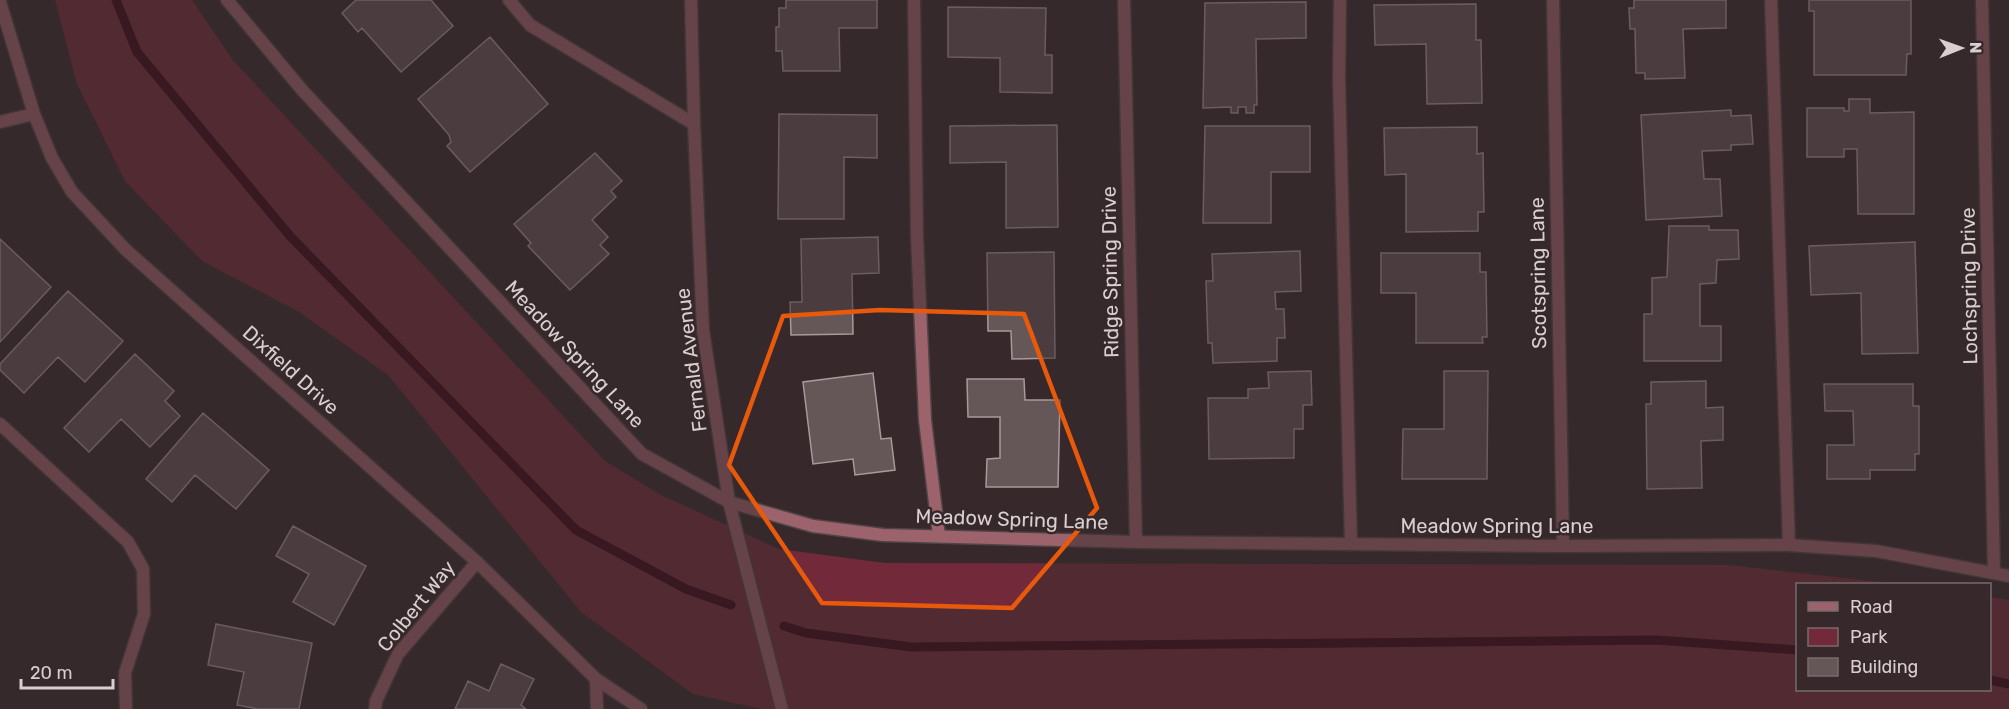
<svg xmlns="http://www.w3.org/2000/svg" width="2009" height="709" viewBox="0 0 2009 709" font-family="Rubik,sans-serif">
	<rect width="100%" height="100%" fill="#37292b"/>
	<path fill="#722a3b" d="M55 0H192L232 59 605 461 661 495 779 549 885 563 1729 565 1898 584H1798V690H1990V597L2009 600V709H762L693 694 581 612 388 375 299 312 202 261 125 181 77 84Z"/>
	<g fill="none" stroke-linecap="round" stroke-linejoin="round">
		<path stroke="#3b0314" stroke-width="9" d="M116 0 137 52 290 236 576 530 686 589 731 605
			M784 626 806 633 911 647 1656 640 1798 650
			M1990 680 2009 684"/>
	</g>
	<path fill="#655658" stroke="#aa999b" stroke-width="1.5" d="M356 0H431L453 26 401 72 362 28 358 32 342 13Z
		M786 0H877V28H839L840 71H783L782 51H776V27H779V8H786Z
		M1634 0H1726V28L1683 29 1685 78 1645 79V73H1636L1635 29H1630L1629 8H1634Z
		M1809 0H1911V54H1907L1906 75H1814V11H1809Z
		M1306 2V38L1256 39 1257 105H1254V113H1246V107H1238V113H1231V107L1203 108 1205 3Z
		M1476 4V40H1481L1482 103 1427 104 1426 44 1375 45 1374 5Z
		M948 7 1046 8 1045 55H1052V93L1000 92V58L948 57Z
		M490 37 548 104 470 172 447 146 451 142 449 135 418 99Z
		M1849 99H1870V113L1914 112V214H1858L1857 149H1844V157H1807V108H1844V111H1849Z
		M1731 110V116L1751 115 1753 144 1731 145V150L1702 151 1704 179H1720L1722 216 1646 220 1641 115Z
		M779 114 877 115V158L844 157V219H778Z
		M1057 125 1058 227 1006 228V162L950 163V126Z
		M1205 126H1310V172H1271V223H1203Z
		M1477 127V154L1483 153 1484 212H1478V231L1406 232V174L1385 175 1384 128Z
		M595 153 622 181 611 191 616 197 592 220 608 237 600 245 609 254 570 290 528 246 531 243 514 224Z
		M1669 226H1709V230H1738L1739 259 1717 260 1716 283 1700 284V326H1721V361H1644V314H1652V278L1667 277Z
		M878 237 879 273 852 274 853 334 791 335 790 302H802L801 239Z
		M0 239 51 287 0 342Z
		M1915 242 1918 353 1862 354 1861 293 1811 295 1809 246Z
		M1300 251 1301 291 1275 292 1276 309H1284L1285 338H1277V361L1213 363 1212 343H1208L1206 281H1213L1212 254Z
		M1054 252 1055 358 1012 359 1011 331H988L987 253Z
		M1381 253H1480V272H1486L1487 337H1482L1483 343H1416V293H1381Z
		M68 291 123 341 85 382 58 357 24 393 0 370V364Z
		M135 354 174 391 165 401 180 416 150 447 121 419 89 452 64 428Z
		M1311 371 1312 405H1303V429H1294V458L1209 459 1208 398H1248V389L1269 388 1268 372Z
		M1444 371H1488L1487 479H1402L1403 429H1444Z
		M873 373 881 439 891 438 895 470 855 475 853 459 813 464 803 382Z
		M967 379H1024L1025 400H1060L1058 487H986L987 459 1000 458V417H968Z
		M1706 381V408L1723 407V440L1701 441 1702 488 1647 489 1646 404H1651V382Z
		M1824 384H1913V406H1919V454H1915V470H1870V479H1827V445H1854L1853 411H1825Z
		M203 413 269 470 236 509 195 475 172 502 146 479Z
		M293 526 366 566 334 625 293 602 309 574 276 556Z
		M216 624 312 643 299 709H258L237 705 244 672 208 665Z
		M501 664 534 679 521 705 526 709H455L468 681 489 691Z"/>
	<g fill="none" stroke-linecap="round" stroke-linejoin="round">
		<g stroke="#514445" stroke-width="15">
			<path id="service" d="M509 0 530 25 694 124
				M914 0 917 237 925 420 939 536
				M1340 0 1339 80 1351 544
				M1771 0 1789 545
				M0 424 128 542 143 569 144 614 125 673 126 709
				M596 679 597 709"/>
		</g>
		<g stroke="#514445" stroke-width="15">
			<path id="minor" d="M227 0 303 91 642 454 729 502 813 526 883 535 1136 542 1563 546 1789 545 1876 551 2009 576
				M691 0 694 124 703 330 729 502 782 709
				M1124 0 1136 542
				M1553 0 1563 546
				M1982 0 1994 572
				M0 2 34 114 52 158 72 192 126 250 477 562 596 679 641 709
				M0 122 34 114
				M375 709 376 701 398 654 477 562"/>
		</g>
		<use href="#service" stroke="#9d636d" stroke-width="12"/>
		<use href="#minor" stroke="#9d636d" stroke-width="12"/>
	</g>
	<path d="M0 0H2009V709H0ZM880 310 1024 314 1097 508 1012 608 822 603 729 465 783 316Z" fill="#37292b" fill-opacity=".55" fill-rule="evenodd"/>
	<path fill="none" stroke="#e8590c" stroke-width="4.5" stroke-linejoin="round" d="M880 310 1024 314 1097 508 1012 608 822 603 729 465 783 316Z"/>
	<g text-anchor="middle" stroke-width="5" stroke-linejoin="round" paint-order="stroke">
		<g font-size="20" fill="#d8cfd0" stroke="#37292b">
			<text transform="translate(1110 272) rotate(-91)" y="7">Ridge Spring Drive</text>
			<text transform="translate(1538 273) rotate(-91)" y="7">Scotspring Lane</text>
			<text transform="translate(1969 286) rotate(-91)" y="7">Lochspring Drive</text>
			<text transform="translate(575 354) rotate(47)" y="7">Meadow Spring Lane</text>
			<text transform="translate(691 360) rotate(-97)" y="7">Fernald Avenue</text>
			<text transform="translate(291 370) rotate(42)" y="7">Dixfield Drive</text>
			<text transform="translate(1012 519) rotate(2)" y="7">Meadow Spring Lane</text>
			<text x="1497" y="533">Meadow Spring Lane</text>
			<text transform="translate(416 606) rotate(-51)" y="7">Colbert Way</text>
		</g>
	</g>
	<rect x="1796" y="583" width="195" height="108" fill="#37292b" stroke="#776b6d" stroke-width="1.5"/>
	<rect x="1808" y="602" width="30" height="9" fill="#9d636d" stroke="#776b6d" stroke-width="1.5"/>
	<text x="1850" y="613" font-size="18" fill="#d8cfd0">Road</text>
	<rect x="1808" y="628" width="30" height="18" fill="#722a3b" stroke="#776b6d" stroke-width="1.5"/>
	<text x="1850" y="643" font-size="18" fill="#d8cfd0">Park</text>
	<rect x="1808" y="658" width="30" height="18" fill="#655658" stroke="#776b6d" stroke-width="1.5"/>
	<text x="1850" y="673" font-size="18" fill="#d8cfd0">Building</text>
	<g transform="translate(1961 48) rotate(89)" stroke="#37292b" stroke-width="4.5" paint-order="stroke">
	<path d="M0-4.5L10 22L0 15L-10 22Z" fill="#d8cfd0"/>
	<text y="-9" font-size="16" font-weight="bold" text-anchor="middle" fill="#d8cfd0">N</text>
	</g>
	<path d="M21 679v9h92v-9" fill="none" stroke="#d8cfd0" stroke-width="3"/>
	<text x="30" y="679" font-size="18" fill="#d8cfd0" stroke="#37292b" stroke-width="4.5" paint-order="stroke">20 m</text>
</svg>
